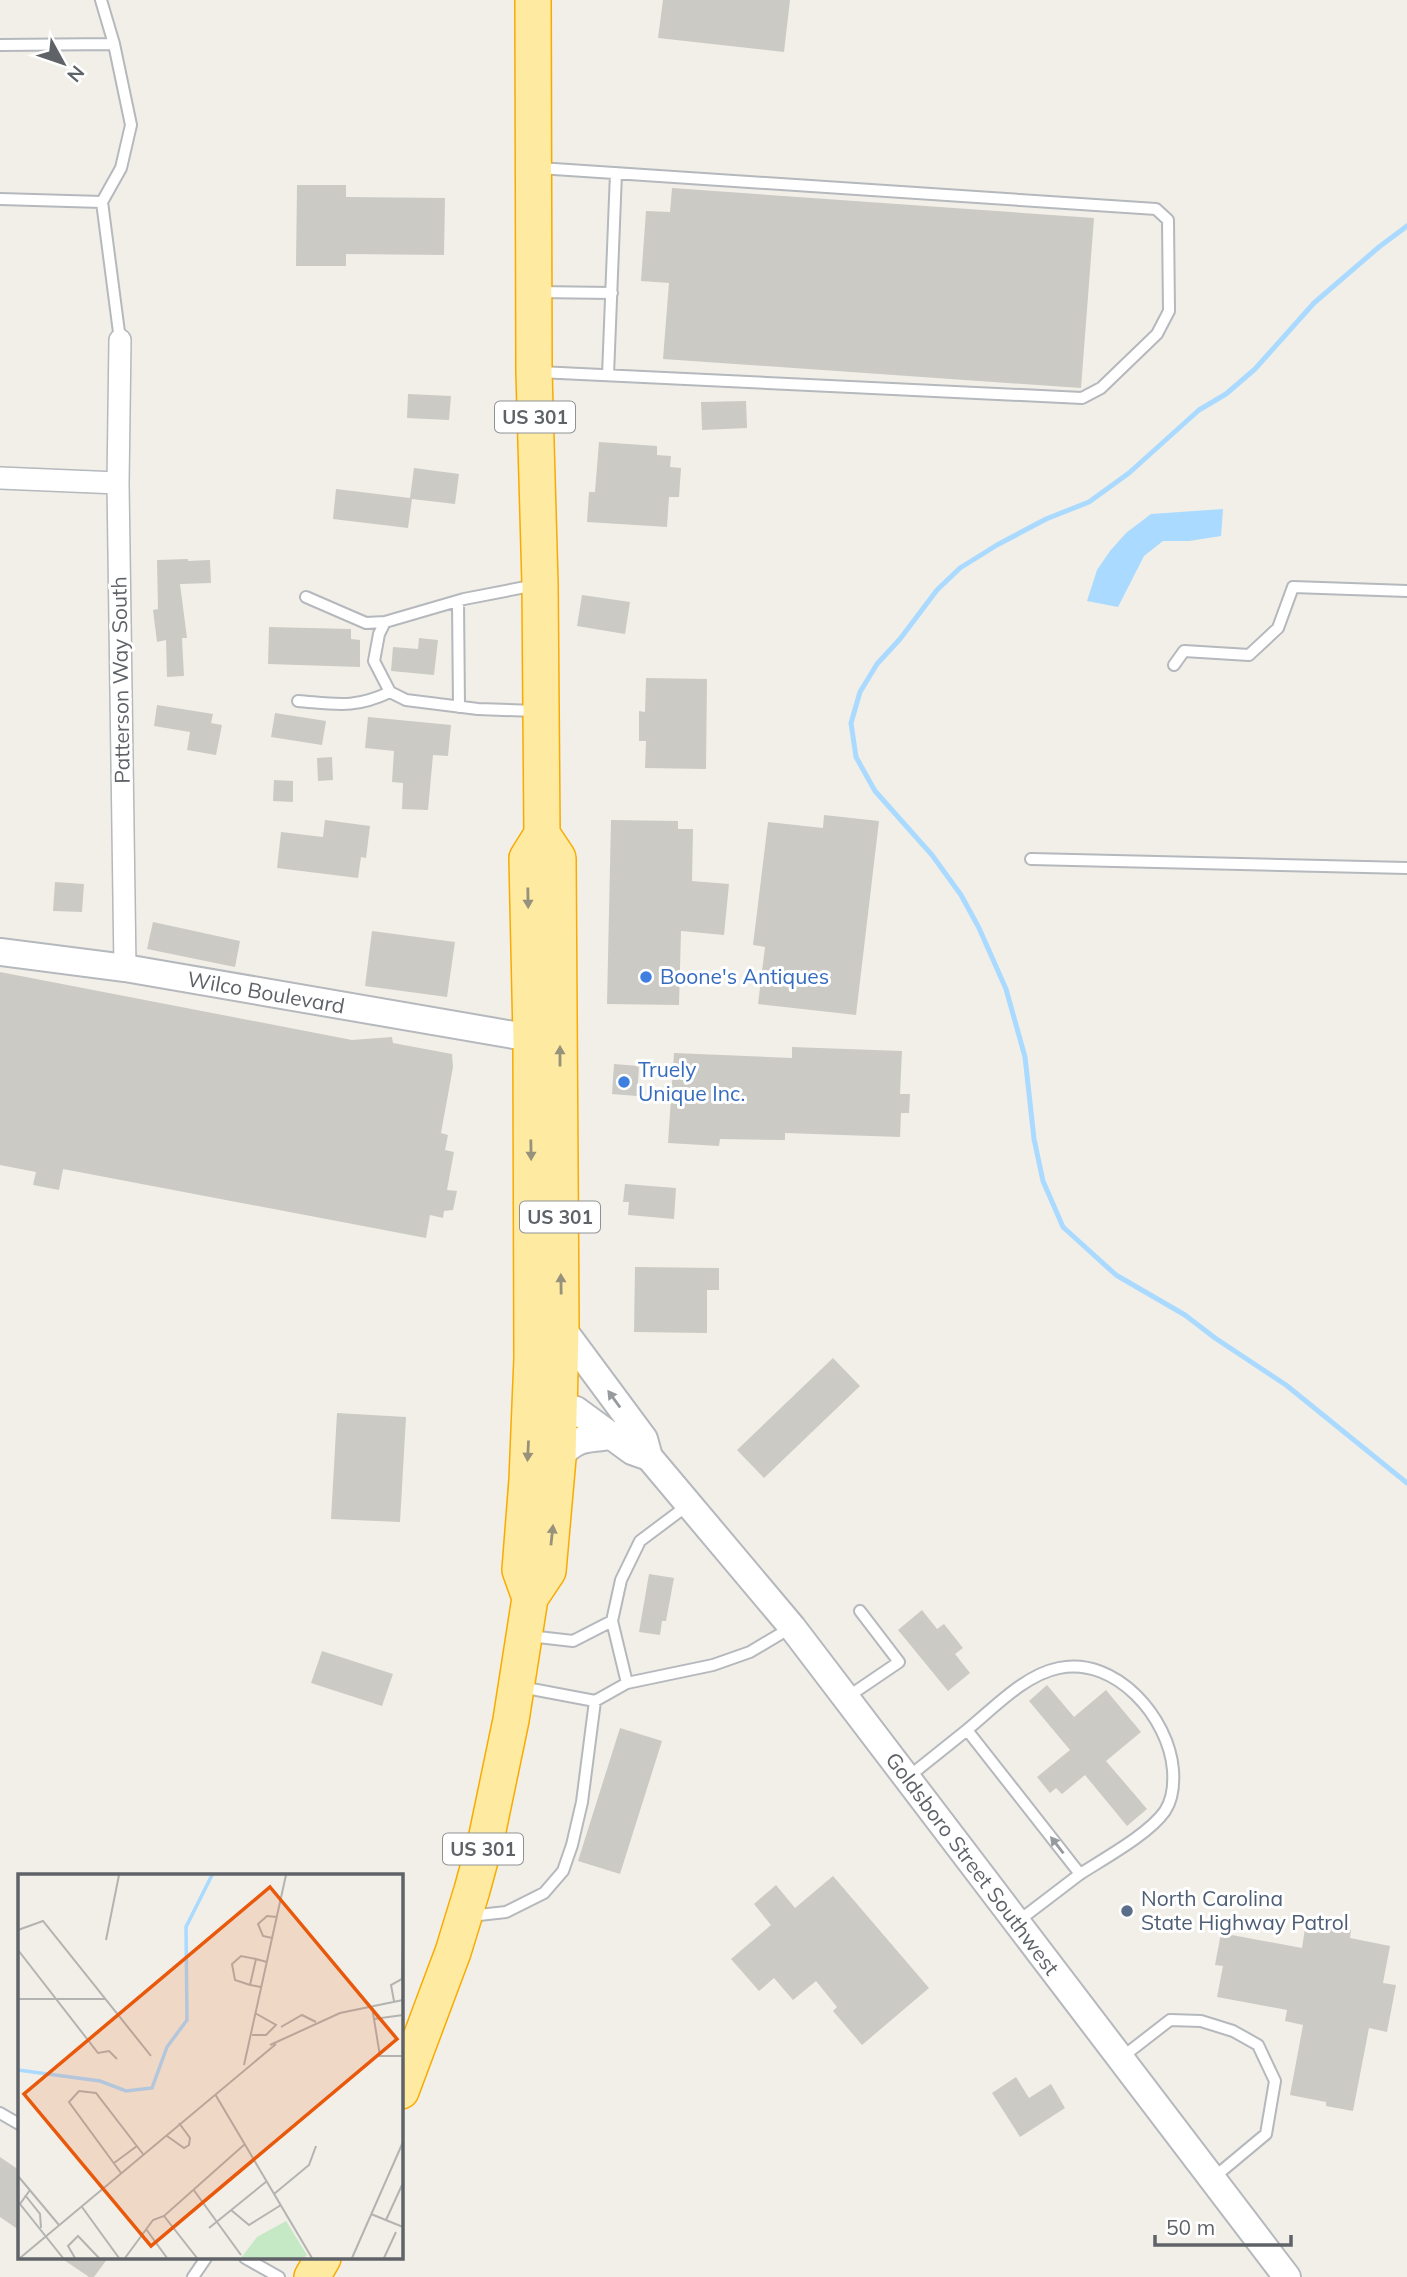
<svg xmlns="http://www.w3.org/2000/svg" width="1407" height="2277" viewBox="0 0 1407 2277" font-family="Mulish,sans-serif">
	<rect width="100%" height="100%" fill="#f1efe8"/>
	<path fill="#aadaff" d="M1223 509 1221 536 1189 541H1163L1144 556 1118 607 1087 601 1097 570 1110 551 1126 533 1151 514Z"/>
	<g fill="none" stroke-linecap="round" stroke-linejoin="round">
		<path stroke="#aadaff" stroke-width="5" d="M1407 226 1379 247 1314 303 1255 369 1226 394 1199 410 1129 473 1089 502 1046 519 997 545 960 568 937 590 900 639 877 664 860 692 851 723 856 757 875 791 932 855 961 895 979 928 1006 989 1025 1057 1034 1139 1043 1181 1063 1227 1116 1275 1185 1315 1215 1338 1286 1385 1407 1483"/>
	</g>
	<path fill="#cccac5" d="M663 0H790L784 52 658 38Z
		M297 185H346V197L445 198 444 255 346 254V266H296Z
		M672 188 1094 218 1081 388 663 359 669 283 641 281 646 211 670 212Z
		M408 394 451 396 449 420 407 418Z
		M746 401 747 428 702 430 701 402Z
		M599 442 657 446V455L671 456 670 467 681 468 679 497H669L667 527 587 522 589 492H595Z
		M414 468 459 474 455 504 412 499 408 528 333 519 336 489 410 498Z
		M188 559V561L210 560 211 583 180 584 187 638H182L184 676 167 677 166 640 157 642 153 610 158 609 157 560Z
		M582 595 630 602 625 634 577 626Z
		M269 627 351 629V639L360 640V667L268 664Z
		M419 638 438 640 434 675 391 671 393 647 418 649Z
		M646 678 707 679 706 769 645 768 646 741H639V711L645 712Z
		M157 705 213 714 211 723 222 725 216 755 187 750 190 732 154 726Z
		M275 713 326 721 322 745 271 737Z
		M368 717 451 725 448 756 433 755 428 810 402 809 403 783 392 782 394 751 365 748Z
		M332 757 333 780 318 781 317 758Z
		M274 780 293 781V802L273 801Z
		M824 815 879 821 856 1015 758 1004 765 947 753 945 768 822 823 828Z
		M325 820 370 826 366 858 361 857 358 878 277 868 281 832 323 837Z
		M611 820 678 821V829H693L692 881 729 884 724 935 681 931 679 1005 607 1004Z
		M55 882 84 884 82 912 53 911Z
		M153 922 240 941 235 967 147 949Z
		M372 931 455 942 447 997 365 986Z
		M0 972 352 1040 392 1037 393 1043 452 1054 453 1067 441 1133 448 1135 445 1150 454 1152 447 1190 457 1191 453 1210 444 1211 443 1218 430 1215 426 1238 63 1169 59 1190 33 1185 36 1172 0 1165Z
		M792 1047 902 1051 900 1094H910L909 1113H901L900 1137 785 1133V1140L720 1139 719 1146 668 1143 674 1053 792 1058Z
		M614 1064 639 1066 637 1096 612 1094Z
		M625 1184 676 1188 674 1219 628 1215 629 1202H623Z
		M635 1267 719 1268V1290H707V1333L634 1332Z
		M833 1358 860 1386 764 1478 737 1450Z
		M337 1413 406 1417 400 1522 331 1519Z
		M649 1574 674 1578 666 1621H662L660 1635 639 1632Z
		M922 1610 937 1629 944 1624 963 1648 955 1654 970 1673 948 1691 898 1630Z
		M322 1651 393 1674 382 1706 311 1683Z
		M1047 1685 1074 1717 1106 1690 1141 1732 1106 1761 1147 1809 1127 1826 1085 1775 1062 1794 1056 1788 1050 1793 1037 1777 1070 1750 1029 1701Z
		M620 1728 662 1741 620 1874 578 1861Z
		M833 1876 929 1988 862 2045 833 2011 837 2007 816 1981 793 2000 774 1978 759 1991 731 1959 771 1925 754 1904 776 1885 795 1908Z
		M1306 1922 1351 1930 1350 1938 1390 1946 1383 1983 1396 1985 1387 2032 1369 2028 1353 2111 1326 2106V2102L1290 2095 1303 2025 1285 2021 1287 2010 1217 1997 1223 1966 1215 1965 1221 1933 1302 1948Z
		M1016 2077 1029 2098 1051 2084 1065 2108 1020 2137 992 2093Z
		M0 2157 19 2170V2230L0 2217Z
		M61 2258H108L94 2277H89Z"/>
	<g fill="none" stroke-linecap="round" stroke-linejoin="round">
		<g stroke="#b5b8bc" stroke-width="14">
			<path id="service" d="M101 0 114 44 131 125 121 168 102 202 120 340
				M0 45 114 44
				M0 199 102 202
				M537 292 612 293
				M539 372 1082 398 1101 388 1157 334 1169 311 1168 220 1156 209 539 168
				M608 375 616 173
				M306 597 366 623 385 622
				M458 601 459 707
				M1174 665 1184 651 1249 655 1278 628 1293 587 1407 591
				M298 701C336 704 354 709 390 692
				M535 711 478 709 406 700 390 692 374 661 379 634 385 622 464 599 536 585
				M1031 859 1407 868
				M688 1505 640 1541 621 1580 612 1621 627 1683 713 1665 750 1652 792 1627
				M529 1636 573 1641 612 1621
				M521 1687 595 1701 627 1683
				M846 1698 899 1662 860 1611
				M967 1730C994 1708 1024 1675 1059 1668 1116 1656 1169 1718 1173 1770 1174 1784 1173 1799 1165 1811 1149 1834 1105 1858 1080 1874
				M907 1778 967 1730 1080 1874 1017 1922
				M470 1916 506 1912 544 1893 563 1871 572 1845 582 1802 595 1701
				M1121 2058 1170 2020 1201 2021 1233 2031 1258 2045 1275 2081 1266 2134 1212 2179
				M0 2113 19 2124
				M245 2258 279 2277
				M193 2277 206 2258"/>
		</g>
		<g stroke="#b5b8bc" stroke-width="24">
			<path id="minor" d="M120 340 118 483 125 968
				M0 478 118 483"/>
		</g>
		<g stroke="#b5b8bc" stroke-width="30">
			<path id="tertiary" d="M0 952 125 968 531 1038
				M561 1327 644 1439 649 1457 792 1627 1287 2277
				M544 1405 566 1407 576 1410 632 1451 649 1457
				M558 1458C579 1434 586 1441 613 1435"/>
		</g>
		<g stroke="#f9ab00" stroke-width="38">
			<path id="trunk" d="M530 1598 520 1570 527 1480 532 1358 531 1038 527 858 542 834
				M401 2091 453 1952 472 1890 487 1835 511 1720 530 1598 548 1571 558 1458 561 1327 558 858 542 834 540 584 534 372 533 0
				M312 2277 323 2258"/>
		</g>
		<use href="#service" stroke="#fff" stroke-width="10"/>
		<use href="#minor" stroke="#fff" stroke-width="21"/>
		<use href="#tertiary" stroke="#fff" stroke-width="26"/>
		<use href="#trunk" stroke="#feeaa1" stroke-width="35"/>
	</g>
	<defs><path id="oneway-solid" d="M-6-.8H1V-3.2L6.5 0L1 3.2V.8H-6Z" transform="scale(1.75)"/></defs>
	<g fill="#97927c">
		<use href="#oneway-solid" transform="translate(528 898) rotate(89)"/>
		<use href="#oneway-solid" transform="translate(560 1056) rotate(-90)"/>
		<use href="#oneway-solid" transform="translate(531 1150) rotate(89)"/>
		<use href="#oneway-solid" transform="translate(561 1284) rotate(-91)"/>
		<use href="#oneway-solid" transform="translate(528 1451) rotate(93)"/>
		<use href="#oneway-solid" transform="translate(552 1535) rotate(-84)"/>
	</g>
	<g fill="#979a9d">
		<use href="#oneway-solid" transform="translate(614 1399) rotate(-126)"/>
		<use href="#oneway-solid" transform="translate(1057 1845) rotate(-128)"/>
	</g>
	<g fill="#3f7fe0" stroke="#fff" stroke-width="2.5">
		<circle cx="646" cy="977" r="7"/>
		<circle cx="624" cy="1082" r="7"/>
	</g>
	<circle fill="#5c6f8a" stroke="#fff" stroke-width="2.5" cx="1127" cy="1911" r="7"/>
	<g text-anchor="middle" stroke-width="6" stroke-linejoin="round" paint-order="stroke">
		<g fill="#fff" stroke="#8f9295" stroke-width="2">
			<rect x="495" y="401.5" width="80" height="31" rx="5"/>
			<rect x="520" y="1201.5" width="80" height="31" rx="5"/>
			<rect x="443" y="1833.5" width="80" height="31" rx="5"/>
		</g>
		<g font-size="19" font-weight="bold" fill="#5f6368">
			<text x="535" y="424">US 301</text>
			<text x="560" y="1224">US 301</text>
			<text x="483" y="1856">US 301</text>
		</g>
		<g font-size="21" fill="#5f6368" stroke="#fff">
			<text transform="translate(121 680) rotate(-91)" y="7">Patterson Way South</text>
			<text transform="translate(266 993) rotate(10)" y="7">Wilco Boulevard</text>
			<text transform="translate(972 1864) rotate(53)" y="7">Goldsboro Street Southwest</text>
		</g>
		<g font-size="21" fill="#366cbe" stroke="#fff" text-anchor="start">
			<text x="660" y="984">Boone's Antiques</text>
			<text x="638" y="1077">Truely<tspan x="638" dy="24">Unique Inc.</tspan></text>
		</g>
		<g font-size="21" fill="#4e5e75" stroke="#fff" text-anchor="start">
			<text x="1141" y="1906">North Carolina<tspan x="1141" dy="24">State Highway Patrol</tspan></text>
		</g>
	</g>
	<g transform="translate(18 1874)">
		<rect width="385" height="385" fill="#f1efe8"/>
		<path d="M268 347 289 381 286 384H223L239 363Z" fill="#c5e8c5"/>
		<path fill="none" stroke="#aadaff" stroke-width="3.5" d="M0 196 82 207 108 217 134 214 149 173 169 146 168 53 194 1"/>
		<path fill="none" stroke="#b3b3b1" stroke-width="2" d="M0 56 25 47 133 182M254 64 245 62 240 50 249 42 259 43M88 66 101 1M0 76 80 179 91 177 99 185M232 111 217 106 214 90 223 82 238 85M243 113 232 111 238 85 249 88M0 125H87M376 127 373 111 384 105 385 70M354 133 362 182H385M356 145 385 141M263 153 284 141 298 148M234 161H248L258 151 237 139M252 171 322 139 385 126M226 191 268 1M197 220 294 384M149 262 166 274 171 271 172 264 161 249M96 289 119 272M103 299 51 228 61 217 78 219 125 280M0 302 41 351M175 315 223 381M12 316 2 330 45 384M256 320 291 291 298 272M7 321 22 340 23 354M64 333 101 384M213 336 231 351 263 331M353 340 385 353M146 342 179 384M368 346 384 311M191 354 249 307M128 355 149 384M2 384 258 170M57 384 50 372 60 362 81 384M107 384 135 346 146 342 227 270M334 384 385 268M366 384 378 358"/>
		<path fill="#e8590c" fill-opacity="0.15" stroke="#e8590c" stroke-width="3.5" d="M252 13 379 165 133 372 6 220Z"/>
		<rect width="385" height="385" fill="none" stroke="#5f6368" stroke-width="3.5"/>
	</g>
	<g transform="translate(63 63) rotate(130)" stroke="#ffffff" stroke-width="5" paint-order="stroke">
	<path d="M0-5L12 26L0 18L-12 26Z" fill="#5f6368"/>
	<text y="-10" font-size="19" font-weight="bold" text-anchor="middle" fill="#5f6368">N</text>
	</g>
	<path d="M1155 2235v10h136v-10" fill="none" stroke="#5f6368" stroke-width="3.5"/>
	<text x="1166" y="2235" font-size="21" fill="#5f6368" stroke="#ffffff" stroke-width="5" paint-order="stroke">50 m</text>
</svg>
